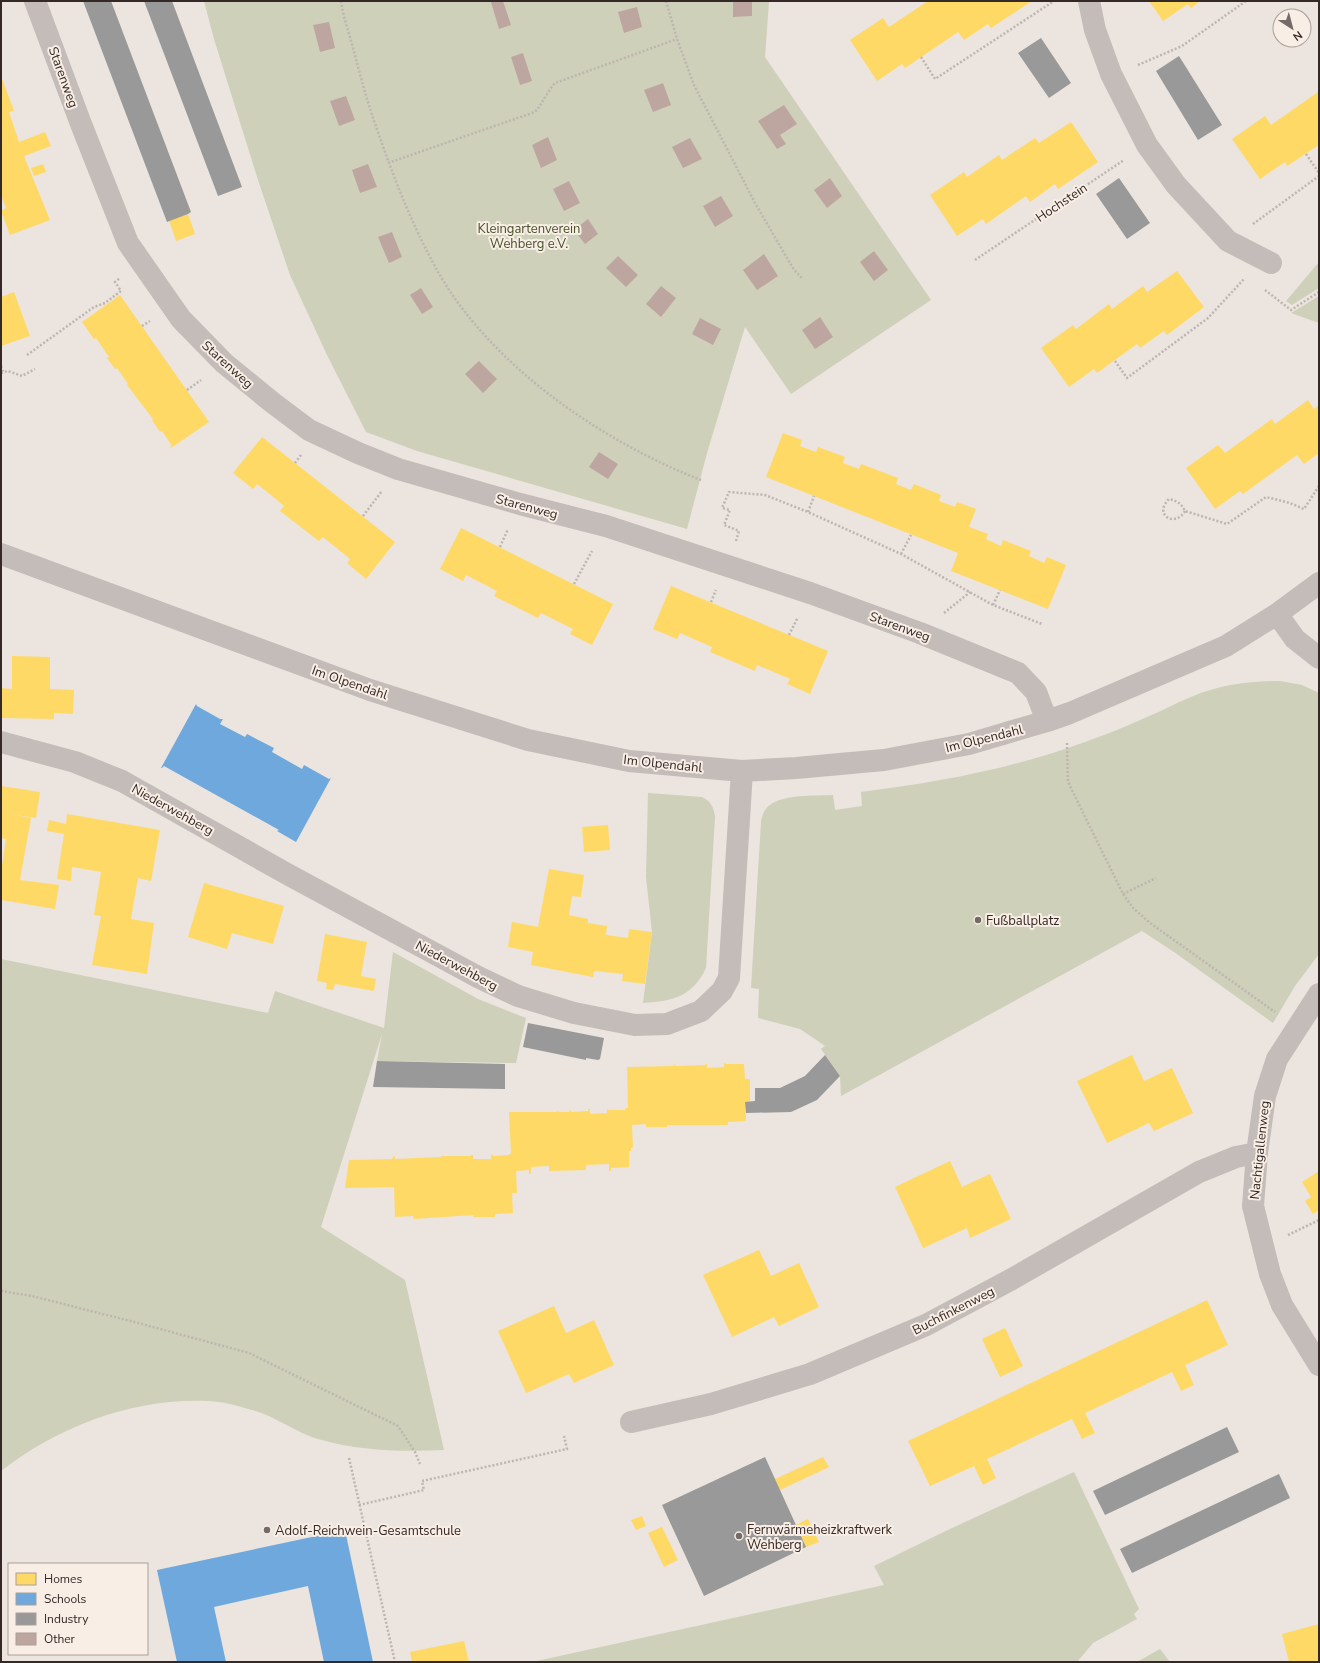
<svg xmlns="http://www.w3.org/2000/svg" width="1320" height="1663" viewBox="0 0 1320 1663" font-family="'Nunito Sans',sans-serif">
	<rect width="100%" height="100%" fill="#ebe4df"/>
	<path fill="#ced0b9" d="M204 1H769L765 57 931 300 791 394 745 327 707 453 687 529 417 451 366 432 327 355 290 275 258 180 214 39Z
		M1319 262V288L1292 305 1286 301Z
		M1319 296V323L1291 313Z
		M1280 681 1302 685 1319 693V954L1295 986 1273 1023 1174 952 1142 931 841 1096 840 1076 821 1049 825 1046 800 1029 758 1018 759 989 751 988 761 822C762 816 764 809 770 805 784 794 815 796 833 795L835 810 862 806 861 792C932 783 1000 771 1068 748 1094 739 1121 729 1147 717 1162 711 1176 703 1191 697 1219 685 1249 681 1280 681Z
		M648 793 702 797C711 801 714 808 715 817L706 968C692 997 673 1001 643 1003L652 932 646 877Z
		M393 952 478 999 526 1018 516 1063 377 1061 382 1034 321 1227 405 1280 444 1450C402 1452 359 1451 318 1439 294 1432 273 1414 248 1409 235 1405 220 1401 207 1401 133 1398 59 1426 1 1471V959L268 1013 275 991 384 1028Z
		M1074 1472 1139 1609 1134 1614 1137 1619 1093 1643 1077 1662H532L884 1585 874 1566 952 1528Z
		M1160 1649 1170 1662H1137Z"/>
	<path fill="#ffd966" d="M928 1H1032L991 28 988 24 964 40 958 32 905 68 902 64 877 81 850 40 883 18 889 27Z
		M1149 1H1200L1191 8 1188 4 1163 21Z
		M1 76 14 111 9 112 19 142 45 132 51 146 24 156 50 220 10 235 1 211 6 208 2 198H1Z
		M1318 92 1319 145 1287 166 1285 162 1260 179 1232 139 1265 116 1271 125Z
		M1071 122 1098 162 1058 189 1055 184 1030 202 1026 196 986 224 983 219 957 236 930 195 964 172 967 177 999 155 1002 160 1035 138 1039 143Z
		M43 164 46 172 34 176 31 168Z
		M188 214 195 234 176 241 169 220Z
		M1177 271 1204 307 1167 335 1164 331 1140 348 1137 344 1097 373 1094 369 1069 387 1041 348 1073 325 1076 329 1109 304 1112 309 1143 286 1147 292Z
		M14 292 30 336 1 346V297Z
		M120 295 209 422 171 448 170 447 172 446 162 431 160 432 152 420 153 419 127 385 128 384 117 368 115 369 107 358 109 357 96 338 94 339 82 322Z
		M1308 400 1314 409 1319 405V453L1304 464 1297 455 1243 494 1240 491 1215 509 1186 468 1218 445 1225 453 1272 419 1275 424Z
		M783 433 802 440 800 446 816 452 818 447 845 457 843 463 859 469 861 464 898 478 896 484 911 490 914 484 941 495 939 501 955 507 957 502 976 509 969 527 988 534 986 539 1001 546 1003 540 1031 551 1029 556 1044 563 1047 557 1066 565 1048 609 951 571 958 553 766 477Z
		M262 437 395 542 366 579 347 563 350 559 323 537 319 541 280 511 284 506 271 495 257 484 253 489 233 473Z
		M461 528 613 604 592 645 570 634 573 629 541 613 538 618 494 596 497 591 466 575 463 581 440 569Z
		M671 586 828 651 810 694 787 684 790 679 757 665 755 671 710 652 712 647 680 633 677 639 653 629Z
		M12 656 50 657V689L74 690 73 714 54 713V719L1 718V688L12 689Z
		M1 786 40 792 36 818 10 814 31 818 20 880 59 885 55 909 1 900V872L6 839 1 838Z
		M67 814 160 830 151 881 138 878 131 919 154 923 147 974 92 965 101 916 94 915 101 872 72 867 71 881 57 879 64 834 47 831 49 820 66 824Z
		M608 825 610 850 584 852 582 827Z
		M549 869 584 875 581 897 572 896 569 915 588 919V923L607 926 606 935 628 938 629 929 652 932 645 984 622 981 623 974 594 971 593 977 531 965 533 952 508 947 512 922 538 927Z
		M204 883 284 906 273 944 232 933 227 949 188 937Z
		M325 934 367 942 361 976 376 979 374 991 335 984 333 990 326 989 327 983 317 981Z
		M1132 1055 1144 1081 1172 1068 1193 1113 1154 1131 1149 1123 1107 1143 1077 1081Z
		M724 1063 726 1064H744L745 1079H750V1102H745L746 1121 728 1122V1125H667V1127H646V1124L632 1125 633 1147 631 1148V1151H629V1167L611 1168V1171H609V1164L586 1165V1170L549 1171V1166L531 1167V1174H529V1170L516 1171 517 1193H512L513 1213 495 1214V1217H473L474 1215 414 1219 413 1216 395 1217 394 1187 345 1188 349 1160 392 1159 393 1157 395 1156V1159L441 1157V1156H471V1155H473V1159H491V1155L492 1154 493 1156 509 1155V1154H511L509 1112H557V1111L559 1112H569L571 1110V1112L588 1111V1109H590V1114L607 1113V1109L609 1110H626L625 1108H628L627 1067 674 1066V1064L676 1066 706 1065 705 1064H707V1068L724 1067Z
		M950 1161 962 1187 990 1174 1011 1219 970 1238 967 1228 923 1248 895 1187Z
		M1319 1171V1210L1313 1214 1305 1201 1311 1197 1302 1182Z
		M759 1250 771 1276 799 1263 819 1307 779 1326 774 1317 732 1337 703 1275Z
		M1207 1300 1228 1345 1185 1365 1194 1385 1181 1391 1172 1372 1085 1413 1095 1433 1082 1439 1072 1419 987 1459 996 1478 983 1485 974 1466 930 1486 908 1441Z
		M554 1306 566 1333 594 1320 614 1365 574 1383 569 1374 526 1393 498 1331Z
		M1005 1328 1023 1366 1000 1377 982 1339Z
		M823 1457 829 1467 780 1490 775 1479Z
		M642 1516 646 1526 636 1530 631 1520Z
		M808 1519 819 1542 806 1547 796 1525Z
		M662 1527 678 1560 664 1567 648 1533Z
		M1319 1624V1662H1289L1282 1634Z
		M464 1641 469 1662H412L410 1652Z"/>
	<path fill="#6fa8dc" d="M196 704 197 706 220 719H223L220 724 245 737 247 734 274 748 272 752 302 769 304 765 329 779 331 778 296 842 277 831 279 830 164 766 162 768H161Z
		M345 1530 373 1662H324L308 1586 214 1607 226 1662H177L157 1570Z"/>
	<path fill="#999" d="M83 1H111L191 212 188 214 167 222Z
		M144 1H172L242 187 218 196Z
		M1041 38 1071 83 1049 98 1018 53Z
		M1179 56 1222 125 1198 140 1156 71Z
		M1119 178 1150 223 1127 239 1096 194Z
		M528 1023 604 1038 600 1059 598 1060 586 1058V1060L523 1047Z
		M825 1055 840 1076 817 1100 791 1112 746 1113 745 1102 755 1101V1088H780L805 1076Z
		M377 1061 505 1064V1089L373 1087Z
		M1227 1427 1239 1452 1105 1515 1093 1491Z
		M765 1457 806 1547 704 1596 662 1505Z
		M1279 1474 1290 1498 1132 1573 1120 1549Z"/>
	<path fill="#bea6a0" d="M497 1H503L511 25 499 29 491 2Z
		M733 1H752V16L733 17Z
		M637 7 642 27 624 33 618 12Z
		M329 22 335 48 320 52 313 25Z
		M523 53 532 81 520 85 511 57Z
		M663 83 671 105 653 112 644 90Z
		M346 96 355 120 339 126 330 101Z
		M784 105 797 124 780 135 786 144 777 149 758 121Z
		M548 137 557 160 541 168 532 145Z
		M690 138 702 159 683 168 672 147Z
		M368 164 377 187 360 193 352 170Z
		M830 178 842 196 827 208 814 190Z
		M569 181 580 203 564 211 553 189Z
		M721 196 733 216 715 227 703 206Z
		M588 219 598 234 585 244 574 230Z
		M392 232 402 257 389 263 378 237Z
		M874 251 888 270 874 281 860 262Z
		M764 254 778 276 757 290 743 270Z
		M618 256 638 275 626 287 606 268Z
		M661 286 676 298 661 317 646 304Z
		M421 288 433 307 422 314 410 295Z
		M820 317 833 337 815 349 802 330Z
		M700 318 721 329 713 345 692 334Z
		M479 361 497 379 483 393 465 374Z
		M599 452 618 464 608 479 589 467Z"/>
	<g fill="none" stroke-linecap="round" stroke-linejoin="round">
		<path stroke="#bdb5b0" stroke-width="2.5" stroke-dasharray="2 2" stroke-linecap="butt" d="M341 1C343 16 348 30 352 44 360 75 368 105 379 135 396 184 415 232 441 277 495 368 603 442 701 480
			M666 1 677 39 694 85 755 203 794 270 803 279
			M921 57 935 79 1054 1
			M1138 65 1182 46 1246 1
			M1306 154 1319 173
			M388 163 535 112C543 103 547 92 555 83L677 39
			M1253 224 1319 176
			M975 260 1124 160
			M1265 290 1291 310 1319 292
			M142 326 150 321
			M27 355 94 307 105 303 121 291 115 282 120 278
			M1115 361 1127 378 1208 318 1244 279
			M1 366 3 372
			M1 373 8 371 22 376 35 369
			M187 390 201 380
			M295 463 301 455
			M1185 511C1175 528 1153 515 1169 499 1177 501 1181 503 1185 511L1227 524 1266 497 1290 503 1304 509 1319 486
			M808 512 814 496
			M363 516 382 491
			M736 541 739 531 724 525 730 510 722 508 729 492 765 495 808 512 901 554 993 605 1042 624
			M500 547 508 529
			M901 554 911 535
			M574 584 592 551
			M711 602 716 590
			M993 605 1000 590
			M944 613 970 592
			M789 635 798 617
			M1067 743 1068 782 1123 894 1133 908 1150 923 1275 1012
			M1123 894 1156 878
			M1288 1235 1319 1220
			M1 1291 32 1296 138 1323 249 1353 398 1426 415 1452 420 1464
			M349 1458 395 1662
			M359 1505 424 1490 422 1481 567 1449 564 1436"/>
		<path stroke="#c4bcb8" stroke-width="22" d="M35 1 81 124 128 243 181 319 224 363 273 403 309 430 358 453 398 469 520 504 606 526 810 593 920 633 1018 673 1036 692 1047 721
			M1089 1 1095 30 1111 74 1147 145 1176 185 1228 241 1271 263
			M1 554 370 690 528 740 629 761 742 771 796 768 884 760 969 744 1047 721 1070 713 1226 646 1277 614 1319 583
			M1277 614 1295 639 1319 658
			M1 742 75 762 122 781 289 875 478 977 518 996 574 1013 635 1025 667 1024 701 1011 722 991 729 978 742 771
			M1319 994 1277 1059 1265 1096 1257 1153 1253 1206 1270 1274 1282 1305 1319 1365
			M631 1422 711 1404 810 1374 926 1325 1012 1279 1199 1172 1236 1157 1257 1153"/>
	</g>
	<g fill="#746a67" stroke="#f9eee5" stroke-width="1.5">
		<circle cx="978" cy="920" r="4"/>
		<circle cx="267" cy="1530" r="4"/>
		<circle cx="739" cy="1536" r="4"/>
	</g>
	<g text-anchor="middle" stroke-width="4" stroke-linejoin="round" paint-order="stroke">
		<g font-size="13" fill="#342926" stroke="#f9eee5">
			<text transform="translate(64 77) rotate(70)" y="5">Starenweg</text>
			<text transform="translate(1061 202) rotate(-34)" y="5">Hochstein</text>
			<text transform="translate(228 364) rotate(42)" y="5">Starenweg</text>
			<text transform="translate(527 506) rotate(15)" y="5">Starenweg</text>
			<text transform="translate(900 626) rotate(20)" y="5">Starenweg</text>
			<text transform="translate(350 682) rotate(19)" y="5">Im Olpendahl</text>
			<text transform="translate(984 738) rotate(-14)" y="5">Im Olpendahl</text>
			<text transform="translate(663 763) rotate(6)" y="5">Im Olpendahl</text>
			<text transform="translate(173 809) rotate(29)" y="5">Niederwehberg</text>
			<text transform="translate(457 965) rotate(28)" y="5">Niederwehberg</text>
			<text transform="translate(1259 1150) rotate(-84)" y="5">Nachtigallenweg</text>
			<text transform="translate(953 1310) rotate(-27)" y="5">Buchfinkenweg</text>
		</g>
		<g font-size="13" fill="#48522b" stroke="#f9eee5">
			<text x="529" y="233">Kleingartenverein<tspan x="529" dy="15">Wehberg e.V.</tspan></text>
		</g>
		<g font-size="13" fill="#342926" stroke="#f9eee5" text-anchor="start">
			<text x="986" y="925">Fußballplatz</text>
			<text x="747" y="1534">Fernwärmeheizkraftwerk<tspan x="747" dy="15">Wehberg</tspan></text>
			<text x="275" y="1535">Adolf-Reichwein-Gesamtschule</text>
		</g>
	</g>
	<rect width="1320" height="1663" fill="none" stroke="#342926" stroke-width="4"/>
	<rect x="8" y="1563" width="140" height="92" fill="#f9eee5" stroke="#aa9f99"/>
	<rect x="16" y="1573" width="20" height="12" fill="#ffd966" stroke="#aa9f99"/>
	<text x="44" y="1583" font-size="12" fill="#342926">Homes</text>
	<rect x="16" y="1593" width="20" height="12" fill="#6fa8dc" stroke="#aa9f99"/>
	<text x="44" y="1603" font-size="12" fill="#342926">Schools</text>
	<rect x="16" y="1613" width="20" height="12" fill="#999999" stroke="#aa9f99"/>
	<text x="44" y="1623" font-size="12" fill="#342926">Industry</text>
	<rect x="16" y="1633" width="20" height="12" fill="#bea6a0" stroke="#aa9f99"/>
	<text x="44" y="1643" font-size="12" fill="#342926">Other</text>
	<g transform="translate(1292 28) rotate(144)"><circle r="19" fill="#f9eee5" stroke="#aa9f99"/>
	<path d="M0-3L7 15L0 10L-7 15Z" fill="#746a67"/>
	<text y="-6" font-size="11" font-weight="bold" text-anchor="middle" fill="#342926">N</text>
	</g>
</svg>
